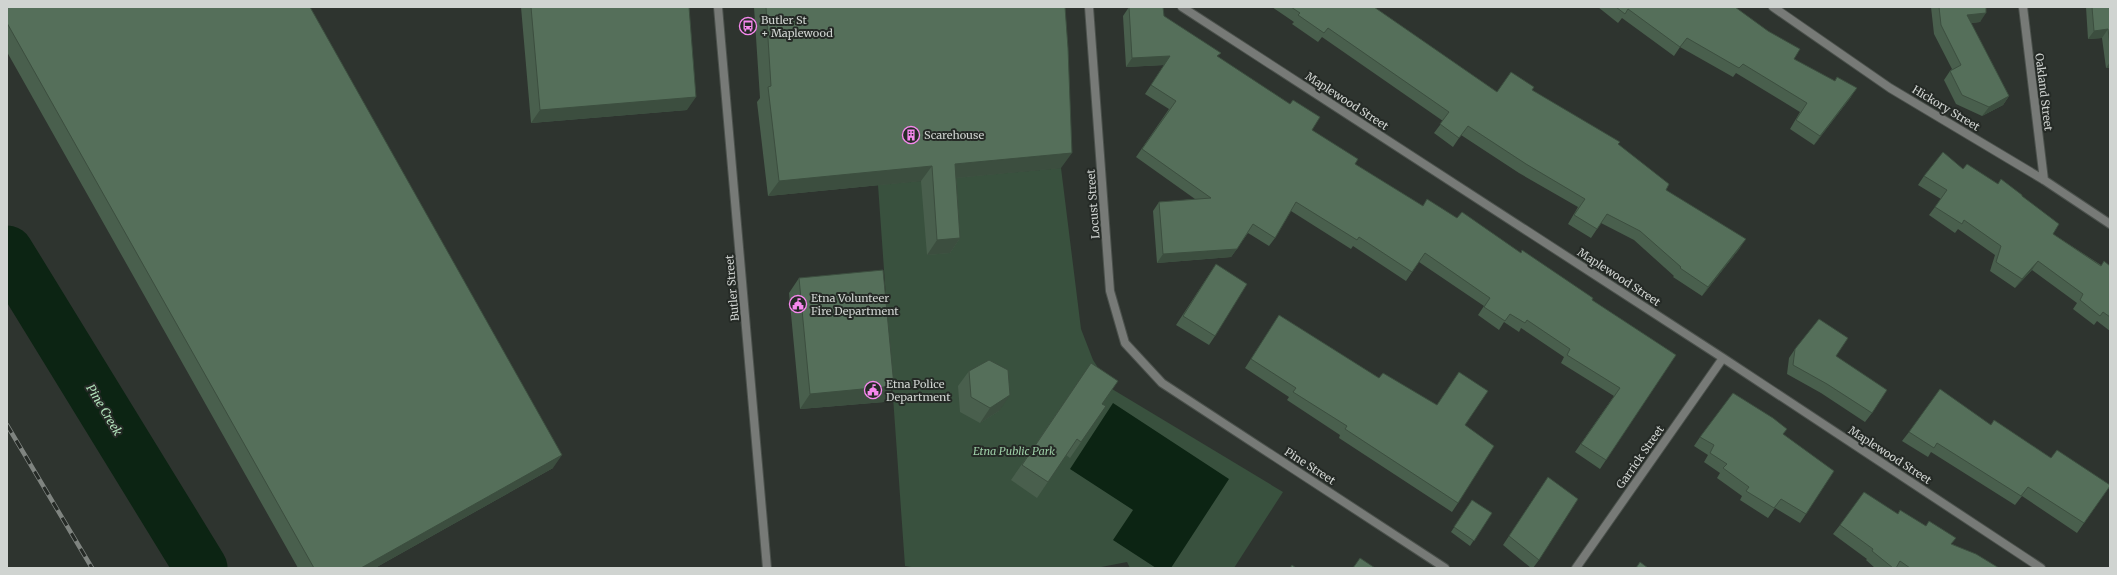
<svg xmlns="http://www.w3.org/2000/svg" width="2117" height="575" viewBox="0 0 2117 575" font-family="Merriweather,serif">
	<rect width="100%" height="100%" fill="#2e342f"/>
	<path fill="#39513e" d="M1061 168 1081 329 1093 360 1112 389 1283 492 1234 568H1130L1127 562 1096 568H918L905 566 878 185Z"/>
	<path fill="#0c2413" d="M1113 403 1229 479 1171 568H1156L1113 540 1133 510 1070 469Z"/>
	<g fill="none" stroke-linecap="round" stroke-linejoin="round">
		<path stroke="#0c2413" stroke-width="53" d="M7 252 201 568"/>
		<g stroke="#4b514c" stroke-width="10">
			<path id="minor" d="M1089 7 1110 291 1125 343 1162 383 1445 568
				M1182 7 1723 358 2041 568
				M1773 7 1890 88 2044 180 2110 224
				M2023 7 2044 180
				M1576 568 1723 358"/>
		</g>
		<g stroke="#4b514c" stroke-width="10">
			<path id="tertiary" d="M718 7 767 568"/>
		</g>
		<use href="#minor" stroke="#777a77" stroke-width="8"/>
		<use href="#tertiary" stroke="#777a77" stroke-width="8"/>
		<g stroke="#7f8480" stroke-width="4.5">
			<path id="rail" d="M7 425 92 568"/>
		</g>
		<use href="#rail" stroke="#252a26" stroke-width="3" stroke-dasharray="9" stroke-linecap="butt"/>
	</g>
	<path fill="#495f4d" d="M7 7 553 468 375 568H298L7 52Z
		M521 7H689L687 110 531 123Z
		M754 7H1065L1061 168 956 178 960 238 950 253 927 255 921 181 768 196 757 102 760 98Z
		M1129 7 1164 16 1218 57 1355 164 1423 206 1457 218 1521 253 1592 300 1676 355 1600 469 1575 452 1614 396 1561 363 1564 357 1521 328 1519 332 1504 322 1499 330 1478 315 1484 306 1419 262 1406 281 1353 246 1351 249 1291 211 1275 238 1269 246 1248 233 1231 257 1157 263 1153 211 1159 202 1195 199 1136 157 1169 109 1145 94 1164 65 1126 67 1123 16Z
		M1272 7H1374L1497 92 1532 90 1618 144 1666 190 1740 248 1702 296 1673 277 1674 276 1634 240 1601 223 1591 238 1568 224 1578 207 1519 173 1461 135 1453 147 1434 133 1443 121 1322 37 1318 42 1292 24 1294 22Z
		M1598 7H1735L1794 59 1851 97 1814 145 1790 129 1800 112 1736 73 1733 77 1680 47 1674 56 1622 18 1618 23Z
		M1931 7H1986L1980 22 1971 23 2009 96 2003 105 1982 116 1956 104 1944 80 1950 71 1952 69 1934 34Z
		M2086 7H2110V68H2106L2102 38 2088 39Z
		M1963 169 1998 184 2022 196 2053 234 2101 265 2110 266V331L2097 321 2094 325 2073 309 2077 303 2032 270 2015 288 1990 271 1995 255 1958 229 1955 233 1929 215 1941 199 1918 185 1924 176Z
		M1216 264 1215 336 1209 345 1176 325Z
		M799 278 884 402 800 409 789 293Z
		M1279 315 1379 378 1437 405 1459 372 1465 425 1458 503 1452 512 1339 438 1340 435 1287 400 1289 397 1245 368Z
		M1795 349 1836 356 1872 413 1865 422 1821 393 1787 374 1789 358Z
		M969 371 999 411 980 423 960 412 958 386Z
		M1081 378 1102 404 1081 442 1070 458 1066 455 1037 498 1011 480Z
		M1994 420 2051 458 2110 486 2077 533 2022 496 2015 505 1931 452 1928 457 1902 441 1909 432 1991 425Z
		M1783 434 1806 514 1800 523 1775 508 1768 518 1740 500 1742 496 1717 478 1720 473 1704 462 1708 455 1694 446 1700 437Z
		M1548 477 1539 560 1533 568H1531L1503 545Z
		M1472 500 1492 513 1470 546 1451 532Z
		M1898 514 1952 544 1999 568H1875L1866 560 1867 559 1833 534 1840 525Z"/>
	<path fill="#3c4e3f" d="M1986 13 1980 22 1961 24 1967 15Z
		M2108 29 2102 38 2088 39 2094 31Z
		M1170 56 1164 65 1126 67 1132 58Z
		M2110 62V68H2106Z
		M1857 88 1851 97 1814 145 1820 136Z
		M2009 96 2003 105 1982 116 1989 107Z
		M696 97 687 110 531 123 540 110Z
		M1072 153 1061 168 945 179 955 164Z
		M932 166 921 181 768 196 779 181Z
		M960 238 950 253 927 255 937 240Z
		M1746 239 1740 248 1702 296 1708 287Z
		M1237 249 1231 257 1157 263 1163 254Z
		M2038 261 2032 270 2015 288 2022 279Z
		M894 386 884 402 800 409 810 394Z
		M1010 395 999 411 980 423 990 408Z
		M562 455 553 468 375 568H361Z"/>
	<path fill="#556f5a" stroke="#3c4e3f" d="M7 7H310L562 455 361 568H314L7 23Z
		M531 7H689L696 97 540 110Z
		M766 7H1065L1068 48 1072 153 955 164 960 238 937 240 932 166 779 181 768 87 771 86Z
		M1129 7H1163L1164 16 1221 53 1217 56 1290 104 1293 100 1320 117 1312 130 1358 159 1355 164 1423 206 1427 199 1457 218 1462 212 1521 253 1522 250 1593 298 1592 300 1676 355 1606 460 1581 444 1620 388 1567 355 1570 349 1527 320 1525 323 1510 314 1505 321 1484 307 1490 298 1425 253 1412 272 1359 237 1357 240 1296 202 1275 238 1253 224 1237 249 1163 254 1159 202 1211 198 1142 149 1176 101 1151 85 1170 56 1132 58Z
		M1291 7H1374L1497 92 1511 72 1534 87 1532 90 1620 142 1618 144 1669 184 1666 190 1746 239 1708 287 1680 268 1681 267 1640 231 1607 214 1597 229 1574 215 1585 199 1526 164 1468 126 1459 138 1440 124 1449 112 1328 28 1324 33 1298 15 1300 13Z
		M1616 7H1735L1768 31 1800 49 1794 59 1835 81 1837 77 1857 88 1820 136 1796 120 1807 103 1743 64 1739 68 1687 38 1680 47 1628 9 1625 14Z
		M1939 7H1986V13L1967 15 2009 96 1989 107 1962 95 1950 71 1961 65 1941 25Z
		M2092 7H2110V46L2108 29 2094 31Z
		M1943 152 1963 169 1967 164 1998 184 2001 179 2022 195V196L2059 224 2053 234 2101 266 2104 261 2110 266V317L2103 312 2100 316 2080 300 2083 294 2038 261 2022 279 1996 262 2001 246 1964 220 1962 224 1935 207 1947 190 1924 176Z
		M1216 264 1247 284 1215 336 1183 316Z
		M883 270 894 386 810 394 799 278Z
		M1279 315 1379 378 1383 373 1437 405 1459 372 1488 391 1465 425 1494 446 1458 503 1345 429 1347 426 1293 392 1296 388 1251 359Z
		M1819 319 1848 338 1836 356 1887 390 1872 413 1827 384 1793 365 1795 349Z
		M989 360 1008 370 1010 395 990 408 971 397 969 371Z
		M1091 363 1118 381 1102 404 1106 406 1081 442 1077 439 1048 482 1022 465Z
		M1940 389 1991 425 1994 420 2051 458 2057 450 2110 485V486L2084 523 2028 487 2021 496 1937 443 1934 448 1909 432Z
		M1733 393 1773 418 1787 429 1783 434 1834 471 1806 514 1781 499 1774 508 1746 491 1749 487 1723 468 1727 464 1710 453 1714 445 1700 437Z
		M1548 477 1578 499 1539 560 1509 536Z
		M1864 492 1898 514 1900 510 1926 526 1929 521 1956 538 1951 544 1976 554 1999 568H1910L1900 561 1896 568H1893L1872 551 1873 549 1840 525Z
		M1472 500 1492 513 1474 541 1454 527Z
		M1360 558 1375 568H1353Z
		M1640 562 1648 568H1636Z
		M1292 565 1296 568H1290Z"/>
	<defs>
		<g id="bus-ring" transform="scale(0.9)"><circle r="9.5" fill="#252a26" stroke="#f688ed" stroke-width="1.5"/><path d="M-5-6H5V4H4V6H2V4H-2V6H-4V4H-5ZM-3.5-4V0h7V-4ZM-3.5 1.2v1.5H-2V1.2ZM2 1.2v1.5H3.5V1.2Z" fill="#f688ed"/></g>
		<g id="building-ring" transform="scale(0.9)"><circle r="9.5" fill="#252a26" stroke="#f688ed" stroke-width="1.5"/><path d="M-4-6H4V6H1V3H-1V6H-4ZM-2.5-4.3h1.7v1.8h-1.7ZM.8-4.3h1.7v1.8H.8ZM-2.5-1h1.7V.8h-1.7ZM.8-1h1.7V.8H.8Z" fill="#f688ed"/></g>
		<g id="civic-ring" transform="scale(0.9)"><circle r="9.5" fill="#252a26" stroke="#f688ed" stroke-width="1.5"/><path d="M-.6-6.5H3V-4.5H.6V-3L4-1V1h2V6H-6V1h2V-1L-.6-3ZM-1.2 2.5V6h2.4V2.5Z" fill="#f688ed"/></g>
	</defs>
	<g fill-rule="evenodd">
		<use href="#bus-ring" x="748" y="26"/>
		<use href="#building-ring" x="911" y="135"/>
		<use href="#civic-ring" x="798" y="304"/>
		<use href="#civic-ring" x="873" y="390"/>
	</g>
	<g text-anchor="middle" stroke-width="4" stroke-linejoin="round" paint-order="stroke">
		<g font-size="11" fill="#d0d4d1" stroke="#252a26" text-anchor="start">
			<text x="761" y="24">Butler St<tspan x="761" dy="13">+ Maplewood</tspan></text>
			<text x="924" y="139">Scarehouse</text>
			<text x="811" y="302">Etna Volunteer<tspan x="811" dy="13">Fire Department</tspan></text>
			<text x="886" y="388">Etna Police<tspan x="886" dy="13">Department</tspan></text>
		</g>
		<g font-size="11" fill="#d0d4d1" stroke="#252a26">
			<text transform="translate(2044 92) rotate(83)" y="4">Oakland Street</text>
			<text transform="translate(1347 101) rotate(33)" y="4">Maplewood Street</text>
			<text transform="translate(1946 108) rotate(31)" y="4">Hickory Street</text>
			<text transform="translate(1093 204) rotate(-94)" y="4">Locust Street</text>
			<text transform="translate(1619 277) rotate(33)" y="4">Maplewood Street</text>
			<text transform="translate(732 288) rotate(-95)" y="4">Butler Street</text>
			<text transform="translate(1890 455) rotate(33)" y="4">Maplewood Street</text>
			<text transform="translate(1640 457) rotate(-55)" y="4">Garrick Street</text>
			<text transform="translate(1310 466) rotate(33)" y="4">Pine Street</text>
		</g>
		<g font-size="11" font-style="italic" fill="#9ccda6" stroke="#252a26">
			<text x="1014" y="455">Etna Public Park</text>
		</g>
		<g font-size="12" font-style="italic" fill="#b3e4bc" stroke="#252a26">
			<text transform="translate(104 410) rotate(59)" y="4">Pine Creek</text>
		</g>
	</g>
	<rect width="2117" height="575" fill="none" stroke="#d0d4d1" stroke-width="16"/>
</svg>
